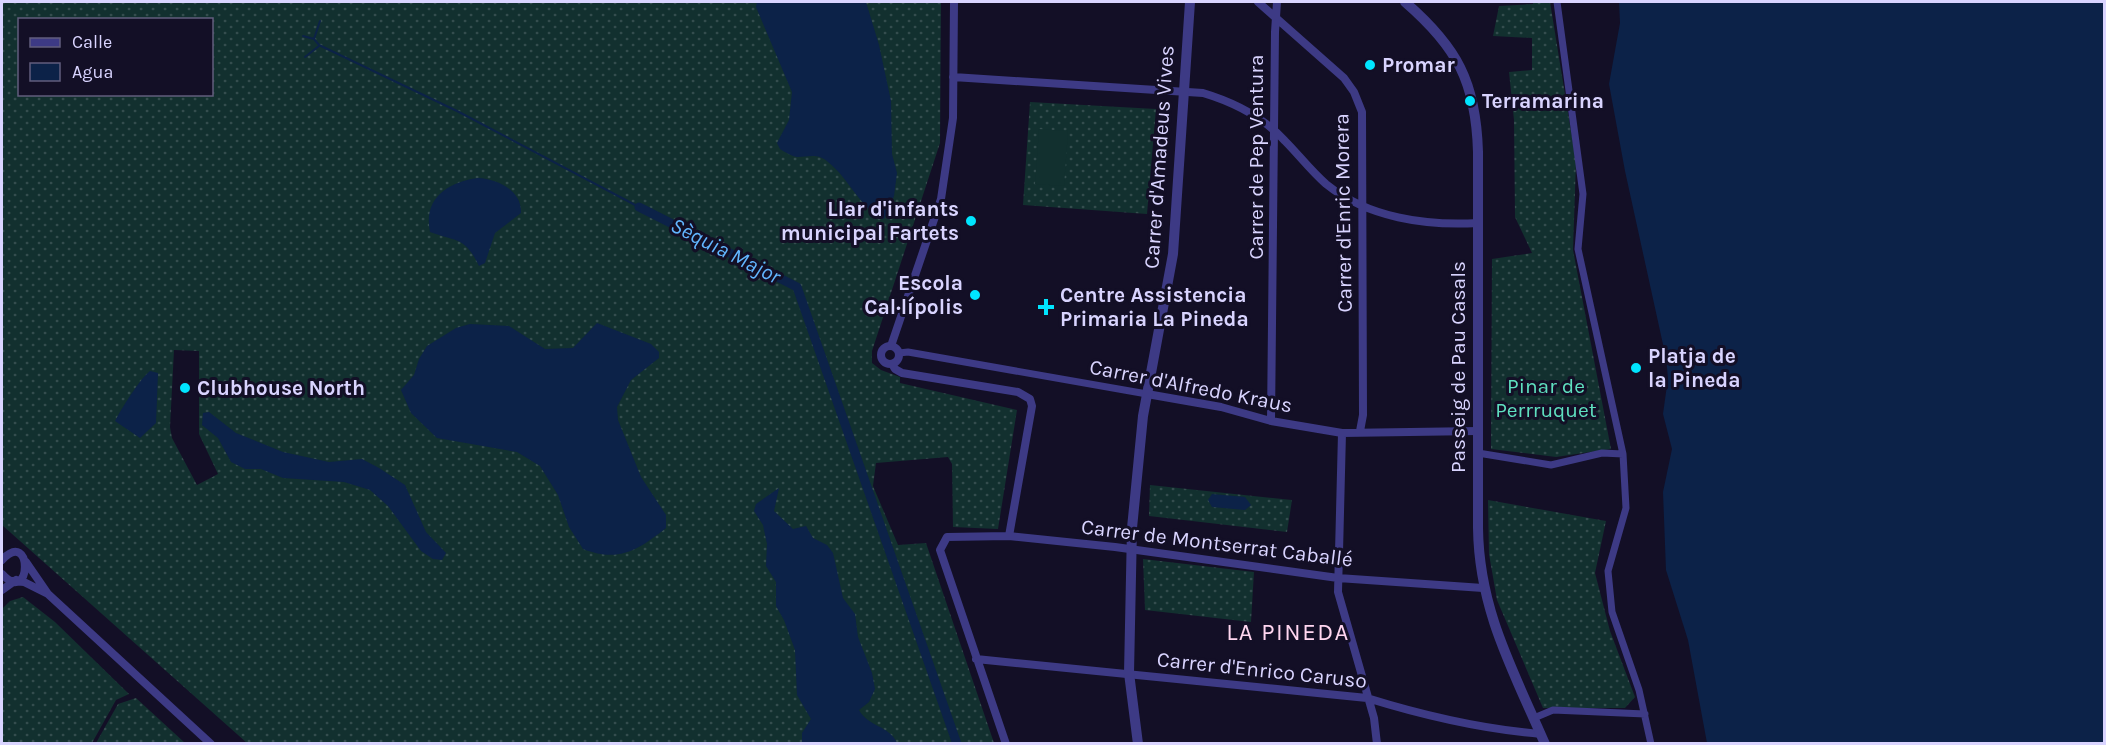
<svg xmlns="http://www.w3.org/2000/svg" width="2106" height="745" viewBox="0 0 2106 745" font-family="Karla,sans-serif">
	<defs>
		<pattern id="grass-dots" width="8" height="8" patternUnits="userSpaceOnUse" patternTransform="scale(1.5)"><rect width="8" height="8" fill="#12302f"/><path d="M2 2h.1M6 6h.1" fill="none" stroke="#344d4e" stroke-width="1.8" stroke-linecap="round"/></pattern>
	</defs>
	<rect width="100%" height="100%" fill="#130f26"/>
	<path fill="url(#grass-dots)" fill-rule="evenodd" d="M2 2H941L940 143 872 351V363L881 370 900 377V383L1017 410 998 529 953 527 952 464 948 457 876 463 873 486 898 545 926 543 994 743H247L2 525ZM20 20H212V94H20ZM174 350 199 351V434L218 474 197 485 172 438 170 427Z
		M1533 2H1550L1576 162 1573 250 1611 449 1556 457 1491 449 1492 259 1532 253 1515 217 1514 120 1509 72 1532 70V38L1493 36 1499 6 1533 4Z
		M1030 102 1156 109 1147 214 1023 205Z
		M1150 485 1292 500 1287 532 1149 516Z
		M1488 500 1606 521 1595 573 1610 631 1635 697 1625 708H1543L1497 600 1489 554Z
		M1143 559 1254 572 1251 622 1145 610Z
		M23 597 55 622 129 694 116 700 92 743H2V609L10 601Z
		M136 698 185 743H96L118 704Z"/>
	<path fill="#12302f" d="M1039 129 1068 131 1064 186 1035 184Z"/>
	<path fill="#0c2248" d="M757 2H866L879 45 891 101 892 154 897 173 894 196 884 219C860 209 849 178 828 162 818 153 809 157 797 157 791 156 785 152 780 149L777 143 789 120 792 92 756 7Z
		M1619 2H2104V743H1707L1688 640 1666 570 1663 492 1672 449 1663 414 1668 378 1666 358 1625 171 1609 84 1620 23Z
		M478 178C497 179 522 190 521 213L495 233 485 263 479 266C465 237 458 242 430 232 423 198 448 182 478 178Z
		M597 323 651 344 659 352V358L631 380 617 407 618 420 641 477 666 515V528C638 550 619 563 583 549L569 527 558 495 540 466 517 452 437 438 411 413 401 390 414 375 419 359 427 346 456 328 470 324 509 326 545 349 573 348Z
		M150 371 158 373 156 423 140 438 115 421C122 408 139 380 150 371Z
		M209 412 236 433 283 452 329 462 362 459 379 468 405 485 426 532 446 553 442 560 433 559 421 551 388 506 370 490 344 482 283 478 261 469H245L231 462 218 438 202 425 203 413Z
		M779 488 774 511 793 529 806 526 813 538 827 545 833 553 843 598 855 614 858 637 872 673 875 689 869 702 859 710C868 727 889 725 897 743H802V733L811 719 797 695 795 650 784 620 776 606V582L766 566 767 544 763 525 754 511 756 504Z
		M1212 494 1245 497 1251 505 1245 510 1212 507 1208 500Z"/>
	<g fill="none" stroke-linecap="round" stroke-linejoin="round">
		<path stroke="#0c2248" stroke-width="2" d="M320 21 314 39 319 45 459 112 639 207
			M303 36 314 39
			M305 57 319 46"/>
		<path stroke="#0c2248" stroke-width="9" d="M639 207 797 287 957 744"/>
		<path stroke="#3d3a85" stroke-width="7" d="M1557 2 1583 194 1578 249 1623 454 1626 508 1608 571 1612 612 1639 690 1651 744
			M899 353 908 352 1147 394
			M1478 453 1551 465 1602 453 1623 454
			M1534 718 1553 710 1645 714"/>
		<path stroke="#3d3a85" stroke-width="8" d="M1258 2 1344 78 1354 92 1362 112 1363 415 1360 431
			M953 77 1203 93C1233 102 1264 118 1285 141 1299 155 1311 171 1326 184 1368 218 1426 226 1478 223
			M881 355a9 9 0 1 1 18 0a9 9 0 1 1-18 0Z
			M891 346 941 199 953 118 954 2
			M892 364 895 369 902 373 1018 392 1030 399 1032 406 1009 536
			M1147 394 1221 407 1271 421 1342 433 1478 431
			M1271 421 1275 32 1277 2
			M1342 433 1338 592 1374 718 1377 744
			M2 560C33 527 32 607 2 574
			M12 581 24 582 48 594 26 562
			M2 590 16 580
			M48 594 211 744
			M976 659 1367 698C1425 716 1481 729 1541 734
			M1006 744 940 550 947 537 1009 536 1115 547 1338 578 1483 588"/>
		<path stroke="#3d3a85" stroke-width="10" d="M1405 2C1457 47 1476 82 1478 152V528C1479 610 1513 670 1545 744
			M1138 744 1129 673 1132 528 1143 416 1173 254 1190 2"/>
	</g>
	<g fill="#00e5ff" stroke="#130f26" stroke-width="2">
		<circle cx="1370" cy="65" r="6"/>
		<circle cx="1470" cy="101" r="6"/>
		<circle cx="971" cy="221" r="6"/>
		<circle cx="975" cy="295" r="6"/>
		<path d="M1043 298h6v6h6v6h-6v6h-6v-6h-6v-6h6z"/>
		<circle cx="1636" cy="368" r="6"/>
		<circle cx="185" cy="388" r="6"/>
	</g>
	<g text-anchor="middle" stroke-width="6" stroke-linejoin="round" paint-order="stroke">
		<g font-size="21" font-weight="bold" fill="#d9d4ff" stroke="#130f26" text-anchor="start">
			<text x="1382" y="72">Promar</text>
			<text x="1482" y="108">Terramarina</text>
			<text x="959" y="216" text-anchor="end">Llar d'infants<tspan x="959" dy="24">municipal Fartets</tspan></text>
			<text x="963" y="290" text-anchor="end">Escola<tspan x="963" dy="24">Cal·lípolis</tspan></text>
			<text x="1060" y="302">Centre Assistencia<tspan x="1060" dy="24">Primaria La Pineda</tspan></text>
			<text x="1648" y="363">Platja de<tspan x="1648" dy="24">la Pineda</tspan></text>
			<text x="197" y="395">Clubhouse North</text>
		</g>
		<g font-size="21" fill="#d9d4ff" stroke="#130f26">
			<text transform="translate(1159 157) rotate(-86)" y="7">Carrer d'Amadeus Vives</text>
			<text transform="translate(1256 157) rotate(-90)" y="7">Carrer de Pep Ventura</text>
			<text transform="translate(1343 213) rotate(-91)" y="7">Carrer d'Enric Morera</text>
			<text transform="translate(1458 367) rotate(-90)" y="7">Passeig de Pau Casals</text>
			<text transform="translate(1191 386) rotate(11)" y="7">Carrer d'Alfredo Kraus</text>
			<text transform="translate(1217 543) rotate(7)" y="7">Carrer de Montserrat Caballé</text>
			<text transform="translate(1262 670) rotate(6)" y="7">Carrer d'Enrico Caruso</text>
		</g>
		<g font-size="21" fill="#5fe0c0" stroke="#130f26">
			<text x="1546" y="393">Pinar de<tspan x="1546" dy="24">Perrruquet</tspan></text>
		</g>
		<g font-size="22" font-style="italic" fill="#62b6ff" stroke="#130f26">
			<text transform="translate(726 250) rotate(27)" y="8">Sèquia Major</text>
		</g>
		<g font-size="24" letter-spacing="1.5" fill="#ffd6f0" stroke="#130f26">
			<text x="1288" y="640">LA PINEDA</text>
		</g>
	</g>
	<rect width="2106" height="745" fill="none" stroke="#d9d4ff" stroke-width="6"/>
	<rect x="18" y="18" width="195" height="78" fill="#130f26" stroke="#625e7d" stroke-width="1.5"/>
	<rect x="30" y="38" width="30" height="9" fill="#3d3a85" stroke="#625e7d" stroke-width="1.5"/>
	<text x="72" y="48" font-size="18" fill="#d9d4ff">Calle</text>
	<rect x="30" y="63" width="30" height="18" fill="#0c2248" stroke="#625e7d" stroke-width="1.5"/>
	<text x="72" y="78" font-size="18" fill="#d9d4ff">Agua</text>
</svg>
